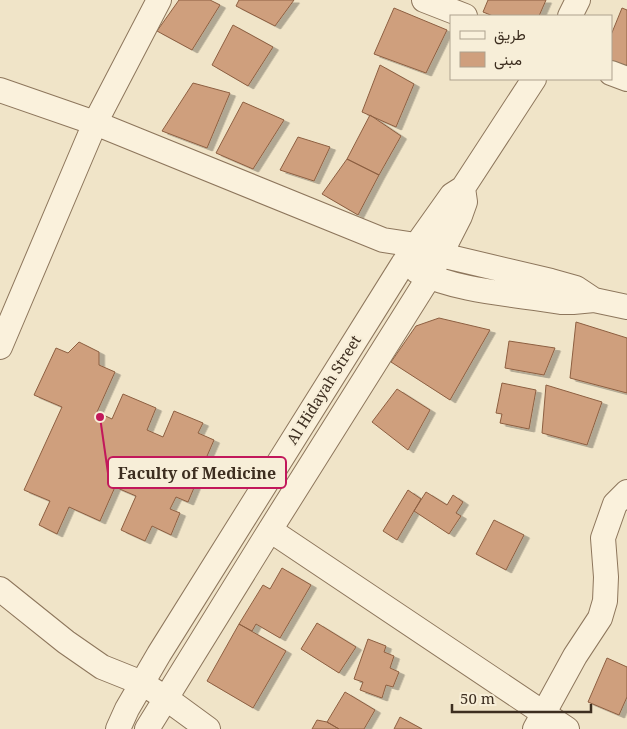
<svg xmlns="http://www.w3.org/2000/svg" width="627" height="729" viewBox="0 0 627 729" font-family="'Noto Serif',Vazirmatn,serif">
	<defs>
		<filter id="shadow"><feDropShadow dx="5.5" dy="3" stdDeviation="0" flood-color="#0004"/></filter>
	</defs>
	<rect width="100%" height="100%" fill="#f0e4c8"/>
	<path fill="#cf9f7d" stroke="#8d5f41" filter="url(#shadow)" d="M179 0H210L220 5 192 50 157 31Z
		M239 0H294L275 26 236 6Z
		M488 0H546L539 16H493L483 12Z
		M394 8 447 30 426 73 374 54Z
		M622 8 627 10V64L626 67 611 61V35Z
		M233 25 273 47 248 86 212 65Z
		M380 65 414 84 396 127 362 112Z
		M193 83 230 93 207 148 162 131Z
		M243 102 284 120 253 169 216 153Z
		M370 115 401 136 379 175 347 159Z
		M298 137 330 147 314 181 280 170Z
		M347 159 379 175 358 215 322 194Z
		M439 318 490 330 450 400 391 362 416 326Z
		M576 322 627 338V393L570 378Z
		M509 341 555 348 544 375 505 368Z
		M79 342 99 352V365L115 372 97 412 112 419 123 394 156 408 147 430 163 437 174 411 203 423 198 433 214 440 201 470 192 466 190 471 199 476 188 502 176 497 170 509 180 513 171 535 152 526 145 541 121 530 136 496 115 487 100 521 69 507 57 534 39 525 50 501 24 490 62 407 34 395 56 348 68 353Z
		M502 383 536 390 529 429 500 423 502 414 496 413Z
		M546 385 602 402 587 445 542 433Z
		M397 389 430 410 408 450 372 422Z
		M408 490 421 499 397 540 383 531Z
		M426 492 447 505 453 495 463 502 456 513 461 516 449 534 414 511Z
		M494 520 524 535 506 570 476 554Z
		M282 568 311 585 280 638 256 624 252 631 239 624 263 585 270 589Z
		M317 623 356 647 339 673 301 649Z
		M239 624 286 651 253 708 207 681Z
		M368 639 386 646 384 652 394 656 390 668 399 672 393 687 386 685 382 698 360 690 363 682 354 679Z
		M607 658 627 667V697L619 715 588 702Z
		M345 692 375 710 364 729H339L327 722Z
		M400 717 422 729H394Z
		M317 720 327 722 339 729H312Z"/>
	<g fill="none" stroke-linecap="round" stroke-linejoin="round">
		<g stroke="#8d765c" stroke-width="26">
			<path id="minor" d="M424 0 465 16
				M570 16 578 0
				M611 73 627 79
				M0 90 95 123 383 240 416 245 441 255 551 281 576 288 594 300
				M417 271C459 292 515 294 561 302H573L594 300 627 307
				M0 347 95 123 159 0
				M270 530 567 729
				M0 589 66 642 102 667 142 683 167 699 208 729
				M118 729 127 709 159 654 403 264 452 195 463 188 534 79
				M147 729 270 530 429 277 460 216 465 202 463 188
				M535 729 575 656 600 618 605 601 606 577 603 538 615 504 627 492"/>
		</g>
		<use href="#minor" stroke="#faf1dc" stroke-width="24"/>
	</g>
	<g text-anchor="middle" stroke-width="4.5" stroke-linejoin="round" paint-order="stroke">
		<g font-size="15" fill="#3d2e20" stroke="#f7eed8">
			<text transform="translate(324 390) rotate(-58)" y="5">Al Hidayah Street</text>
		</g>
	</g>
	<path fill="none" stroke="#c2185b" stroke-width="2" d="M100 417L108 473"/>
	<circle fill="#c2185b" stroke="#f7eed8" stroke-width="2" cx="100" cy="417" r="5"/>
	<rect fill="#f7eed8" stroke="#c2185b" stroke-width="2" x="108" y="457" width="178" height="31" rx="5"/>
	<g font-size="16" text-anchor="middle" font-weight="bold" fill="#3d2e20">
		<text x="197" y="479">Faculty of Medicine</text>
	</g>
	<rect x="450" y="15" width="162" height="65" fill="#f7eed8" stroke="#ada18e"/>
	<rect x="460" y="31" width="25" height="8" fill="#faf1dc" stroke="#ada18e"/>
	<text x="494" y="40" font-size="15" fill="#3d2e20">طريق</text>
	<rect x="460" y="52" width="25" height="15" fill="#cf9f7d" stroke="#ada18e"/>
	<text x="494" y="65" font-size="15" fill="#3d2e20">مبنى</text>
	<path d="M452 704v8h139v-8" fill="none" stroke="#3d2e20" stroke-width="2.5"/>
	<text x="460" y="704" font-size="15" fill="#3d2e20" stroke="#f7eed8" stroke-width="4" paint-order="stroke">50 m</text>
</svg>
